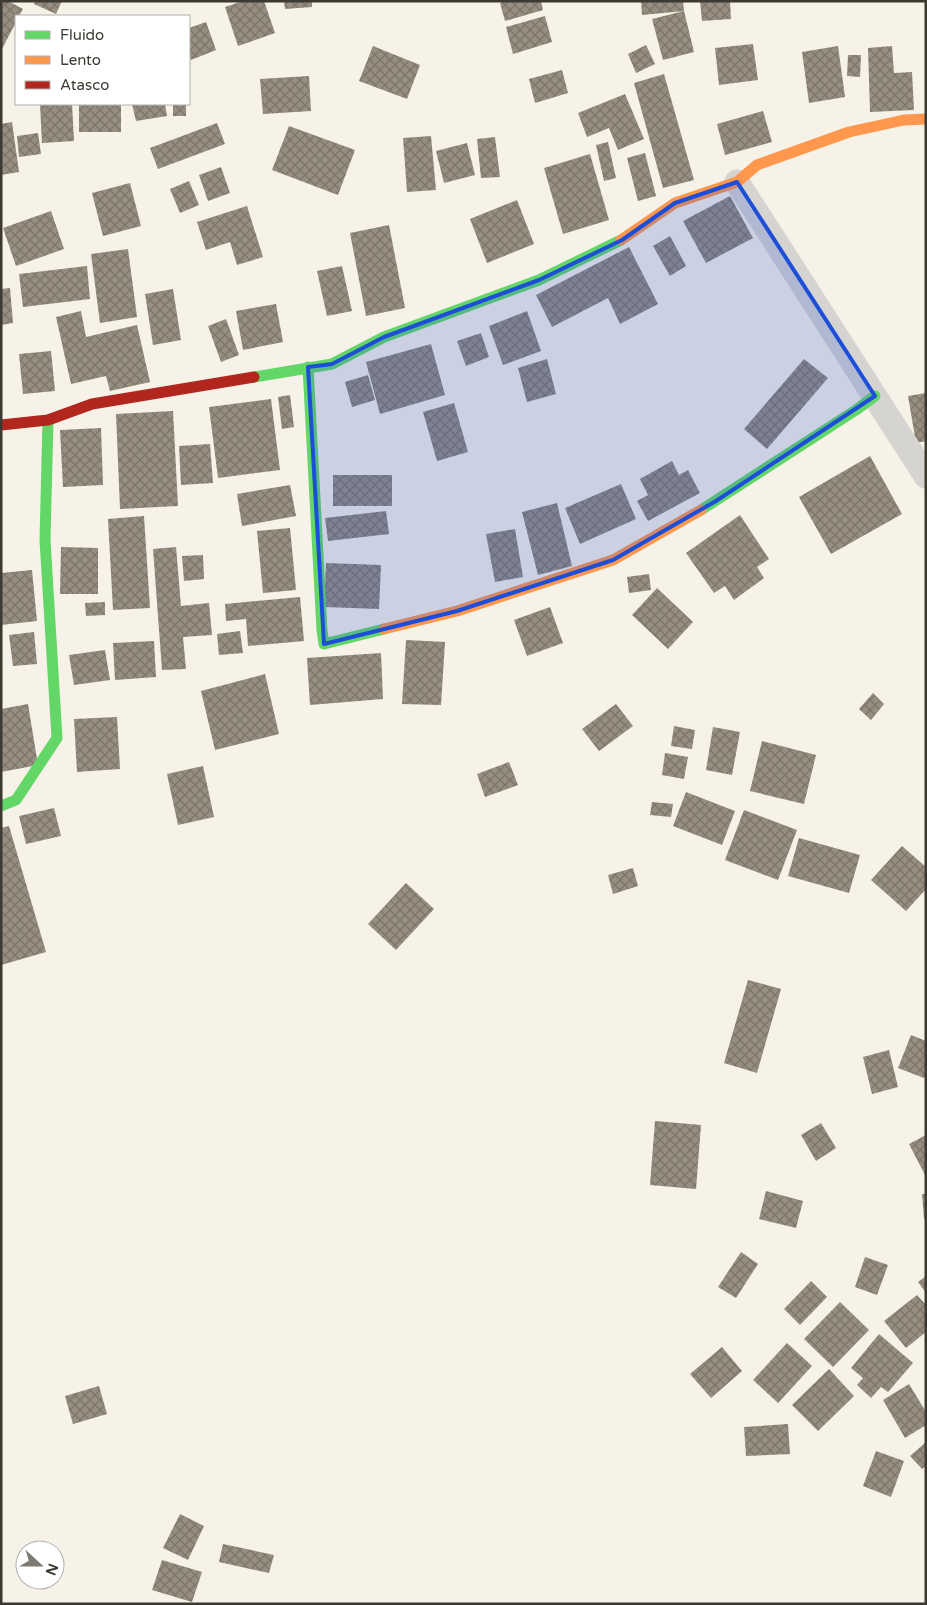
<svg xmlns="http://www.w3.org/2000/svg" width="927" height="1605" viewBox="0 0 927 1605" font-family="'Varela Round',sans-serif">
	<defs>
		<pattern id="building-cross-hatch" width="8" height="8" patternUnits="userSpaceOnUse" patternTransform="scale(1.25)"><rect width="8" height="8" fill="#978e80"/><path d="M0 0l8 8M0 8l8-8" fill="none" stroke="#7c7569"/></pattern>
	</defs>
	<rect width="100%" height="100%" fill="#f7f2e7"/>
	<path fill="url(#building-cross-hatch)" d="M1 1H8L23 9 19 16H16V22L1 51Z
		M35 1H62L56 14 34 4Z
		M243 1H264L275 33 238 46 225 7Z
		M284 1H312V7L285 9Z
		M505 1H541L543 10 505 21 500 3Z
		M641 1H683L684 11 642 15Z
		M700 1H730L731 19 702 21Z
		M684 11 694 52 663 60 652 19Z
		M545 16 552 42 513 54 506 27Z
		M206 22 216 50 191 60 189 53V28Z
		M753 44 758 80 719 85 715 48Z
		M646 45 655 64 636 73 628 54Z
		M373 46 420 65 407 99 359 81Z
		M838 46 845 97 809 103 802 52Z
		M892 46 894 73 912 72 914 110 870 112 868 48Z
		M848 55H861L860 77 847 76Z
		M562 70 568 93 535 103 529 79Z
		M664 74 694 180 663 188 634 83Z
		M309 76 311 111 263 114 260 79Z
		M625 94 644 139 618 150 609 128 587 137 578 113Z
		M40 104H72L74 141 42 143Z
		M79 104H121V132H79Z
		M132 104H165L167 116 136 121Z
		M173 104H186V116H173Z
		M763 111 772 142 725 155 717 124Z
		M12 122 19 172 1 175V124Z
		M217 123 225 144 158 169 150 148Z
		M289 126 355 150 338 195 272 170Z
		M38 133 41 154 19 157 17 136Z
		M431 136 436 190 407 192 403 138Z
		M495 137 500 177 481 178 477 139Z
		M608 142 616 178 604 181 596 145Z
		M467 143 475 175 444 183 436 151Z
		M645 153 656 196 638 201 627 158Z
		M590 154 609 220 563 234 544 168Z
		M221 167 230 193 208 201 199 175Z
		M189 181 199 205 180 213 170 189Z
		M130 183 141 226 103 236 92 193Z
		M730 196 753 238 706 263 683 221Z
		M517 200 534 244 487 263 470 219Z
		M247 206 263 257 237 265 230 242 206 250 197 222Z
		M51 211 64 249 16 266 3 228Z
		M389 225 405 308 366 316 350 233Z
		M670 236 686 266 670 276 653 246Z
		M629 247 658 304 620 324 608 298 552 327 536 295Z
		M128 249 137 317 100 323 91 254Z
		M87 266 90 299 23 307 19 274Z
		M342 266 352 311 327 316 317 271Z
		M10 288 13 323 1 325V289Z
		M173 289 181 340 153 345 145 294Z
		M276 304 283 342 243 350 236 311Z
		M81 311 86 337 137 325 150 382 110 391 106 376 71 384 56 317Z
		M527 311 541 351 503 365 489 326Z
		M226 319 239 355 221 362 208 326Z
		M481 333 489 357 466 366 457 341Z
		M431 344 445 395 380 414 366 362Z
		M51 351 55 391 23 394 19 354Z
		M547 359 556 394 527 402 518 368Z
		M804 359 828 378 767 449 744 429Z
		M368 375 375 400 352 407 345 382Z
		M926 393V441L916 443 908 396Z
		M290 395 294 427 282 429 278 397Z
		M271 399 280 470 218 478 209 407Z
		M454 403 468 452 437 461 423 412Z
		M173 411 178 506 120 509 116 414Z
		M101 428 103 485 63 487 60 430Z
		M210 444 213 483 181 485 179 446Z
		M870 456 902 514 831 554 799 497Z
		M672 461 679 475 688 470 700 493 648 521 637 501 648 495 640 479Z
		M333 475H392V506H333Z
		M621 484 636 519 580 544 565 508Z
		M290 485 296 516 242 526 237 494Z
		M557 503 572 566 538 575 522 512Z
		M386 511 389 534 328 541 325 518Z
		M740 515 769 559 757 567 764 578 734 600 725 586 714 593 686 553Z
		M144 516 150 608 113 610 108 519Z
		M290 528 296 590 263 593 257 531Z
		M515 529 523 577 495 582 486 534Z
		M61 547 98 548V594H60Z
		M176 547 181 606 209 603 212 635 183 637 186 669 162 670 153 549Z
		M203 555 204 579 184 581 182 556Z
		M326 563 381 565 379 609 324 607Z
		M32 570 37 621 1 625V573Z
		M649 574 651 590 629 593 627 577Z
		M657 588 693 622 668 649 632 615Z
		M300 597 304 641 248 646 246 619 226 621 225 604Z
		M105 602V615L86 616 85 603Z
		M550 607 563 643 527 656 514 620Z
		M240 631 243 653 219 655 217 634Z
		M34 632 37 664 13 666 9 635Z
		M406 640 445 642 441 705 402 704Z
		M154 641 156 677 115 680 113 643Z
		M105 650 110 680 74 685 69 655Z
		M381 653 383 699 310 705 307 658Z
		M265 674 279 734 215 750 201 691Z
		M873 693 884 704 871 720 859 709Z
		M28 704 38 765 1 772V709Z
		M616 704 633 726 599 751 582 729Z
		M117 717 120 769 77 772 74 719Z
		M674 726 695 730 692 749 671 746Z
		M713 727 740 732 732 775 706 770Z
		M762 741 816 755 804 804 750 791Z
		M665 753 688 757 684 779 662 775Z
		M509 762 518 785 485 797 477 774Z
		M203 766 214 817 178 825 167 774Z
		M686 792 735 811 722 845 673 826Z
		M652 802 673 804 671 817 650 815Z
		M54 808 61 836 26 844 19 816Z
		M744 810 797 830 778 880 725 860Z
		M9 826 46 952 1 965V828Z
		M799 838 860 855 849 893 788 876Z
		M902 846 926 867V889L906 911 871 880Z
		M633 868 638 886 613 894 608 875Z
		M406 883 434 909 396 950 368 924Z
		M748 980 781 989 757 1073 724 1063Z
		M911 1035 926 1041V1075L924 1078 898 1068Z
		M889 1050 898 1087 872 1094 863 1057Z
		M655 1121 701 1125 696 1189 650 1185Z
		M821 1123 836 1148 816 1161 801 1135Z
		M926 1135V1177L909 1144Z
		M766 1191 803 1201 796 1228 759 1219Z
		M922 1194H926V1219H924Z
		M741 1252 758 1264 736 1298 718 1287Z
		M865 1257 888 1265 877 1295 855 1287Z
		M926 1276V1293L918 1282Z
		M811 1281 827 1297 800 1325 784 1309Z
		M917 1295 926 1305V1332L906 1348 884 1321Z
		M840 1302 869 1330 833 1367 804 1339Z
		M879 1334 913 1363 888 1392 881 1387 871 1398 857 1385 863 1378 851 1368Z
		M787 1343 812 1366 778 1403 753 1380Z
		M722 1347 742 1371 711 1398 690 1374Z
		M829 1369 854 1396 818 1431 792 1405Z
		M909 1384 926 1412V1425L905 1438 883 1400Z
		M99 1386 107 1414 73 1424 65 1396Z
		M788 1424 790 1454 746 1456 744 1427Z
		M926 1442V1466L922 1469 910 1456Z
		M876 1451 904 1461 891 1497 863 1486Z
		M180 1514 204 1526 188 1560 163 1548Z
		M223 1544 274 1555 269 1573 219 1562Z
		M162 1560 202 1572 192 1602 152 1590Z"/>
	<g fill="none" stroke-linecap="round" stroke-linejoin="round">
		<path stroke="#d6d4d1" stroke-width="25" d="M737 182 926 476"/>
		<path stroke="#63d668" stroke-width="11" d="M308 367 322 630 324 644 384 629
			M254 377 332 364 384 337 539 280 621 240
			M701 510 856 410 875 396
			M1 806 16 800 57 738 45 540 48 420"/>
		<path stroke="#ff974d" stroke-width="11" d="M621 240 675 203 737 182 757 165 849 132 904 120 926 119
			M384 629 457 611 613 560 701 510"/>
		<path stroke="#b3261e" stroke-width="11" d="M1 425 48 420 92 404 254 377"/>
	</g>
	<path fill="#1d4ed8" fill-opacity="0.2" stroke="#1d4ed8" stroke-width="4" stroke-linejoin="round" d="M737 182 875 396 716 501 613 560 457 611 324 644 308 367 332 364 384 337 539 280 622 240 675 203Z"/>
	<rect width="927" height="1605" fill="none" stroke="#3c3931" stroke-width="5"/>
	<rect x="15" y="15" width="175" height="90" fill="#ffffff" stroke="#b1b0ad"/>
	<rect x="25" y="31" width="25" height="8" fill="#63d668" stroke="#b1b0ad"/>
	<text x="60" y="40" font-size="15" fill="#3c3931">Fluido</text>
	<rect x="25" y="56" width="25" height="8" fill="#ff974d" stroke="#b1b0ad"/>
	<text x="60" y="65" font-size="15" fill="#3c3931">Lento</text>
	<rect x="25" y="81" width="25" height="8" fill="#b3261e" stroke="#b1b0ad"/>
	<text x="60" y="90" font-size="15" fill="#3c3931">Atasco</text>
	<g transform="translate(40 1565) rotate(111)"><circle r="24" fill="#ffffff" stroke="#b1b0ad"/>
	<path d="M0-4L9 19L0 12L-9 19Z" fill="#7d7a71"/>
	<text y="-8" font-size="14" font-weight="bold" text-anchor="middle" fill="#3c3931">N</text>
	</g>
</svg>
